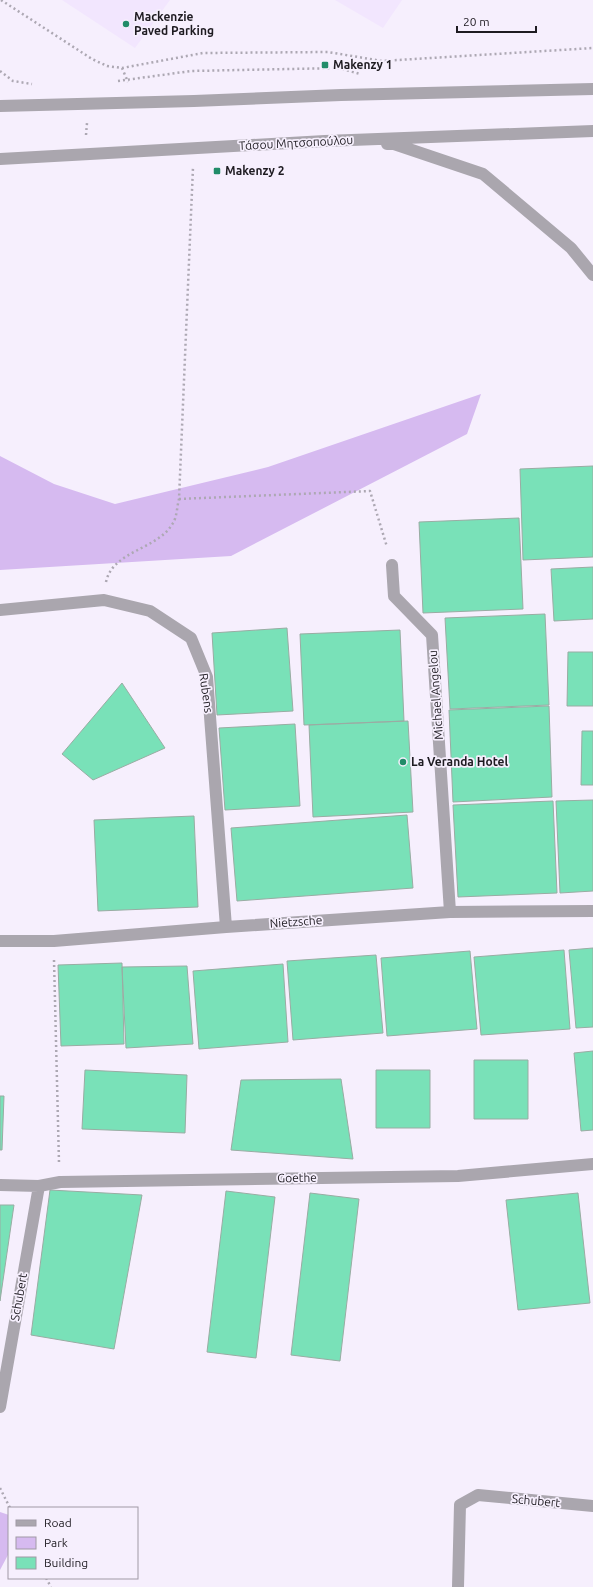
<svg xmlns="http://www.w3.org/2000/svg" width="593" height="1587" viewBox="0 0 593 1587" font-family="Ubuntu,sans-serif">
	<rect width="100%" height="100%" fill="#f6effd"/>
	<path fill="#f2e6fe" d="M62 0H170L135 48Z
		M335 0H402L383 28Z"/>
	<path fill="#d6baf0" d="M481 394 467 434 231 556 0 570V456L54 484 115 504 268 467Z
		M0 1512 9 1515V1553L0 1570Z"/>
	<path fill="#79e1b8" stroke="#99aca3" d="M593 466V557L523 560 520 469Z
		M519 518 523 609 423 613 419 522Z
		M593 567V619L554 621 551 569Z
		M545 614 549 705 450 709 445 618Z
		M287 628 293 711 217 715 212 633Z
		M400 630 404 721 304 725 300 634Z
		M568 652H593V706H567Z
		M122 683 165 748 93 780 62 754Z
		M549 706 552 797 453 802 449 710Z
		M408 721 413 812 313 817 309 725Z
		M295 724 300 806 225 810 219 728Z
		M582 731H593V785H581Z
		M593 800V891L560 893 556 801Z
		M553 801 557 893 458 897 453 805Z
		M407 815 413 888 237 901 231 828Z
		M194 816 198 907 98 911 94 820Z
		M593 948V1027L576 1028 569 950Z
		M564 950 570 1029 481 1035 474 957Z
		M470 951 477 1029 387 1036 381 958Z
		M376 955 383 1033 293 1040 287 961Z
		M122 963 124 1044 61 1046 58 965Z
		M283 964 288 1042 199 1049 193 971Z
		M187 966 193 1044 126 1048 122 967Z
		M593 1051V1130L581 1131 574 1053Z
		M474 1060H528V1119H474Z
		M85 1070 187 1075 185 1133 82 1129Z
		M376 1070H430V1128H376Z
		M341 1079 353 1159 231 1150 241 1080Z
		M0 1096H4L2 1150H0Z
		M50 1190 142 1195 114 1349 31 1335Z
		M226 1191 275 1197 256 1358 207 1352Z
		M310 1193 359 1199 340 1361 291 1355Z
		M578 1193 590 1303 518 1310 506 1200Z
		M0 1205H14L0 1301Z"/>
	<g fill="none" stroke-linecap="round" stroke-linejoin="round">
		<path stroke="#ada8b3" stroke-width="2.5" stroke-dasharray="2 3" stroke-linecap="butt" d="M1 0 92 59 107 66 122 68 203 53 328 52 382 61 593 48
			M122 68 128 82
			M0 71 13 81 32 84
			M118 81 191 71 339 68 360 74
			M86 135 87 123
			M179 499 370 491 387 547
			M106 582C113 550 158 550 173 523 177 517 177 506 179 499L193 167
			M54 960 59 1163
			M0 1488 10 1508
			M46 1578 51 1587"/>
		<path stroke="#aaa6ae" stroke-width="12" d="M0 106 194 101 341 95 593 89
			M387 144H394L483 174 571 248 593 275
			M0 159 325 141 593 131
			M392 565 394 596 432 635 450 912
			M0 610 104 600 150 611 191 638 207 677 226 927
			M0 941H54L226 927 450 912 593 911
			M0 1185 39 1186 60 1182 458 1176 593 1164
			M0 1407 39 1186
			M458 1587 460 1505 478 1495 593 1506"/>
	</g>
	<g fill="#218c69" stroke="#f6effd" stroke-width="1.5">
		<circle cx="126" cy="24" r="4"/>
		<rect x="321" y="61" width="8" height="8" rx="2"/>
		<rect x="213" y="167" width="8" height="8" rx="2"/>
		<circle cx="403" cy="762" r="4"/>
	</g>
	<g text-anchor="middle" stroke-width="3.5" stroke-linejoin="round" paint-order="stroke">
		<g font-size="12" font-weight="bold" fill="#1e1b21" stroke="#f6effd" text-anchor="start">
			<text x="134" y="21">Mackenzie<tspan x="134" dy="14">Paved Parking</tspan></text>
			<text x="333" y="69">Makenzy 1</text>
			<text x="225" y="175">Makenzy 2</text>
			<text x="411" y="766">La Veranda Hotel</text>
		</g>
		<g font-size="12" fill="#1e1b21" stroke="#f6effd">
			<text transform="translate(296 143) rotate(-3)" y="4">Τάσου Μητσοπούλου</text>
			<text transform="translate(206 693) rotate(82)" y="4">Rubens</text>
			<text transform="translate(436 695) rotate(-94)" y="4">Michael Angelou</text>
			<text transform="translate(296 922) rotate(-4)" y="4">Nietzsche</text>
			<text transform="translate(297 1178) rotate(-1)" y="4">Goethe</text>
			<text transform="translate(19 1297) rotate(-80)" y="4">Schubert</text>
			<text transform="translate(536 1501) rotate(5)" y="4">Schubert</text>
		</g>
	</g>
	<rect x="8" y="1507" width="130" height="72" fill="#f6effd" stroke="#a09aa5"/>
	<rect x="16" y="1520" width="20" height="6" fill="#aaa6ae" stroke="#a09aa5"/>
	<text x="44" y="1527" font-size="12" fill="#1e1b21">Road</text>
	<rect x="16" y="1537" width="20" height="12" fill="#d6baf0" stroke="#a09aa5"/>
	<text x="44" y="1547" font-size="12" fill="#1e1b21">Park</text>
	<rect x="16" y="1557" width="20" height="12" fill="#79e1b8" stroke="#a09aa5"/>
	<text x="44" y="1567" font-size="12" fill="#1e1b21">Building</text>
	<path d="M457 26v6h79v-6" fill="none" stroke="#1e1b21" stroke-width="2"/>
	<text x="463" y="26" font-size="12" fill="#1e1b21" stroke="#f6effd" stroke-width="3" paint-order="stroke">20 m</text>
</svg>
